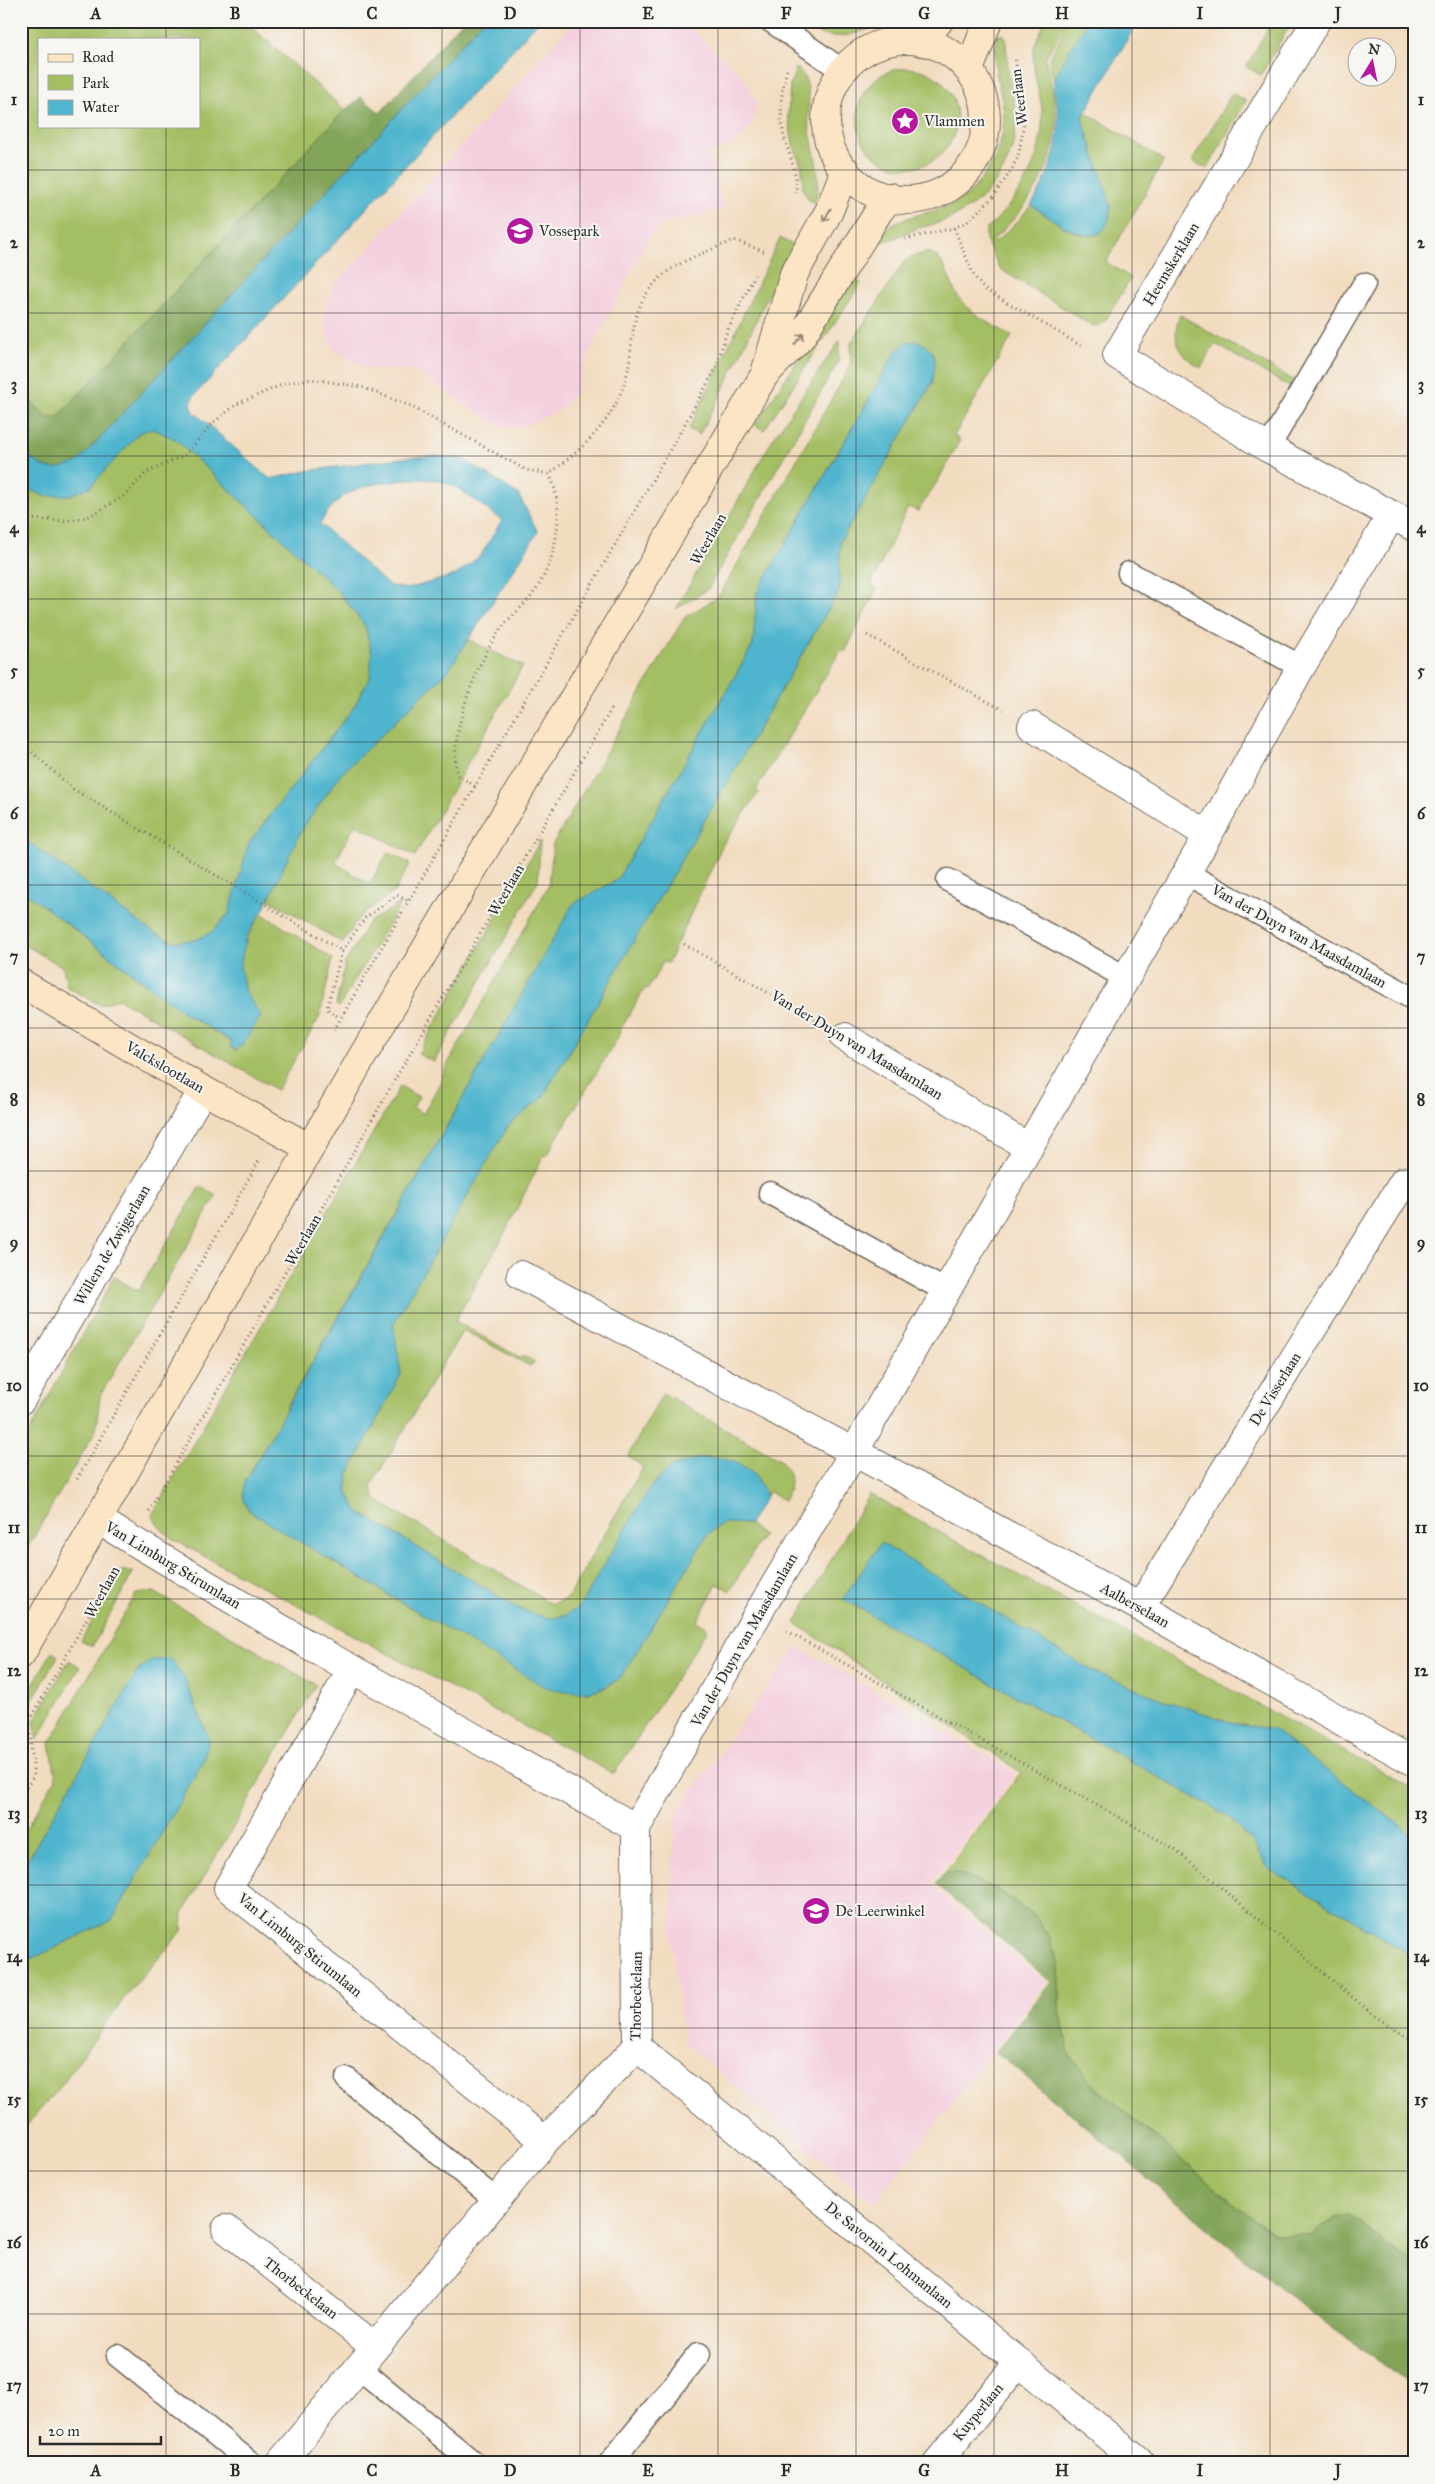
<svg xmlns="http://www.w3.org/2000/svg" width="1435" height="2484" viewBox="0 0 1435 2484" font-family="'IM FELL Great Primer',serif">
	<rect width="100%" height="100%" fill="#f6f6f2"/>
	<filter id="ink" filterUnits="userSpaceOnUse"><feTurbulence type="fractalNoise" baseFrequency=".02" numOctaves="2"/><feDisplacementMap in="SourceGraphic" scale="10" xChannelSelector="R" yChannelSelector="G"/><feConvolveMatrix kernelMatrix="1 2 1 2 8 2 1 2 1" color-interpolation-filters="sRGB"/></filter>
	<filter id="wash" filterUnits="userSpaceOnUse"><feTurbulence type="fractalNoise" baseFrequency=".0096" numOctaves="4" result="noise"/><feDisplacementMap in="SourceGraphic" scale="20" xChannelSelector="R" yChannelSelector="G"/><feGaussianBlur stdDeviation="1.12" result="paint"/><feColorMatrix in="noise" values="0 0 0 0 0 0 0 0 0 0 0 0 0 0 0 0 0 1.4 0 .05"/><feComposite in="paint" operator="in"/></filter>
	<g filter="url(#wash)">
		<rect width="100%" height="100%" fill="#f2dcbf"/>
		<path fill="#f4cfde" d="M575 21H683L743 77 757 102 752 121 746 134 726 148 708 154 724 209 663 224 649 237 589 353 576 393 560 410 523 426 501 428 414 370 368 369 334 350 325 331 324 311 333 287Z
			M797 1646 1016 1773 930 1885 1046 1982 874 2204 684 2042 671 1936 675 1816Z"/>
		<path fill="#a4be64" stroke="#687448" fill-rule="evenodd" d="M21 21H245L345 110 58 417 49 418 21 393ZM39 39H199V126H39Z
			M825 21H895C869 27 844 43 817 33V28Z
			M1046 21H1088L1054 82 1049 58 1062 36 1060 34 1045 58C1050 79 1057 103 1056 126 1053 173 1026 209 993 240L996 242 1019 220 1031 205C1050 217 1075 241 1099 234L1111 206 1082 118 1085 112 1164 160 1106 262 1131 278 1106 320 1097 326 1091 325 1000 269 986 240V230C1020 198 1045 159 1042 110 1040 90 1029 65 1035 45 1037 37 1042 29 1046 21Z
			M1272 21H1292L1261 75 1246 67Z
			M1003 34 1005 36C1007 49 1007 62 1009 75 1010 90 1016 104 1016 120 1015 175 976 216 923 227 911 229 887 244 877 242 877 220 929 214 945 207 957 203 968 195 976 186 997 162 1008 132 1002 100 997 78 992 60 998 36Z
			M796 68C814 78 807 110 809 126 813 153 823 175 815 202L810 201 803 190 802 168 793 144 788 116 790 85Z
			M857 118a50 50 0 1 1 100 0a50 50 0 1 1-100 0Z
			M1232 93 1246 101 1207 169 1192 161Z
			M780 238 793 245C760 308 734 373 699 435L689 429Z
			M929 252C948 258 949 289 963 303 976 317 995 326 1012 336L954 436 960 440 937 482 918 511 908 507 871 585 877 589 845 652 841 650 756 790 759 792 723 844 668 963 663 962 648 989 645 988 619 1032 620 1034 546 1156 544 1155 500 1242 455 1321 521 1358 523 1356 535 1362 530 1366 463 1330 371 1486 376 1500 552 1604 567 1599 643 1467 628 1456 663 1393 780 1460C793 1474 792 1485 784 1501L769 1491 766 1496 754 1474 736 1463 720 1458H701L671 1467 651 1486 580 1606C556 1625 541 1618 516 1607L357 1511 347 1490 348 1475 401 1374 393 1324 508 1126 542 1098 839 591 840 542 932 383 935 360 897 350 757 593 753 645 617 880 573 905 287 1406 247 1509 403 1604 584 1693 608 1687 621 1677 707 1535 723 1523 749 1524 763 1535 730 1591 717 1584 697 1621 708 1629 614 1774 174 1540 160 1528 152 1515 400 1086 419 1097 413 1107 423 1114 441 1081 445 1069 549 885 553 844 684 618 719 596 850 367 851 343 904 262 912 256Z
			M852 277 861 283 764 430 755 425Z
			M1180 315 1297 382 1293 389 1215 344 1201 368C1180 356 1170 340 1180 315Z
			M840 340 838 362 708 589 676 609 773 439Z
			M153 429 175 439 339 592 365 626 372 654 370 677 354 707 250 843 229 913 213 931 196 940 175 942 154 933 21 837V486L44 496 90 487 140 432Z
			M467 639 523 666 415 856 355 824 335 863 370 884 388 852 410 864 394 892 360 916 343 943 268 899 302 829 341 774 448 671Z
			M540 841 538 881 434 1062 418 1054Z
			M21 889 186 1014 238 1046 261 1016C256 1009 250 1001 246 993 231 966 247 936 261 913L333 959 319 1018 277 1090 119 999 100 1005 67 987 63 967 21 943Z
			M401 903 339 1007 336 1005 345 963 369 922Z
			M200 1186 216 1196 100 1396 96 1430 21 1559V1447L114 1277 138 1291Z
			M869 1494 1414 1789V1836L1273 1730 1230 1722 1158 1698 1094 1672 881 1543 843 1599 1228 1816 1253 1843 1268 1868 1414 1957V2265L1349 2215 1335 2218 1309 2235 1275 2234 1244 2212 1093 2085 1069 2053 1059 2005V1966L1049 1937 1034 1915 996 1889 954 1872 944 1874 1021 1772 795 1623Z
			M120 1571H134L92 1647 81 1641Z
			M154 1592 316 1685 183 1913 182 1931 125 1997 62 2084 21 2132V1964L112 1920 202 1763 209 1740 184 1678 139 1669 21 1871V1837L56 1778 50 1743 136 1594Z
			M52 1652 58 1656 21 1720V1705Z
			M69 1660 80 1667 37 1740 34 1721Z"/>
		<path fill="#83a55a" stroke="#576842" d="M463 21H483L78 462C48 475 45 469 21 450V393L49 418 58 417 345 110 361 97 380 113Z
			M954 1872 996 1889 1034 1915 1049 1937 1059 1966V2005L1069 2053 1093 2085 1244 2212 1275 2234 1309 2235 1335 2218 1349 2215 1414 2265V2387L1287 2294 996 2052 1051 1982 936 1884 944 1874Z"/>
		<path fill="#50b5ce" stroke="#3e707c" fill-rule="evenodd" d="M483 21H539L193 397 191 404 194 412 270 479 306 471 409 457 436 456 463 459 518 494 538 532 448 671 341 774 302 829 264 909 246 937 240 966 245 992 261 1016 241 1047 238 1046 236 1050 230 1047 232 1042 186 1014 21 889V837L154 933 175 942 196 940 213 931 229 913 249 843 354 707 370 677 372 654 365 626 339 592 175 439 153 429 140 432 90 487 71 495 44 496 21 486V450C44 469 49 474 78 462ZM413 479 439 480 456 487 502 520 481 555 456 575 407 589 388 585 320 524C341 484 373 484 413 479Z
			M1088 21H1138L1082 118 1111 206C1108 264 1054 220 1031 205 1049 178 1060 145 1058 111 1058 103 1052 89 1054 81 1056 70 1081 33 1088 21Z
			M916 341C939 348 936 364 932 383L840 542 839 591 542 1098 508 1126 393 1324 401 1374 348 1475 347 1490 357 1511 516 1607C541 1618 556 1625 580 1606L651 1486 671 1467 701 1458H720L736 1463 754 1474 766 1496 749 1524 723 1523 707 1535 621 1677C596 1696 574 1694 545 1687L255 1515C243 1506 241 1496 245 1482L573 904 617 880 753 645 757 593 897 350 906 342Z
			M881 1543 1094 1672 1158 1698 1230 1722 1273 1730 1414 1836V1957L1268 1868 1253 1843 1228 1816 843 1599Z
			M171 1659 184 1678 209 1740 202 1763 112 1920 21 1964V1871L139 1669 153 1660Z"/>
	</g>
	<g filter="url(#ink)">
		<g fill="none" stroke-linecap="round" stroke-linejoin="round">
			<g stroke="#71695f" stroke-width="25">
				<path id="lane" d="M771 21 843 71
					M1268 448 1364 284
					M1129 573 1301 667
					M1184 872 1414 999
					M948 880 1125 977
					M770 1193 946 1291
					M347 2079 496 2200
					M118 2356 251 2463
					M358 2367 474 2463
					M610 2463 699 2354"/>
			</g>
			<g stroke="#71695f" stroke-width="30">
				<path id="street" d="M1316 21 1117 355 1268 448 1414 527
					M1032 726 1208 835
					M845 1037 1028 1147
					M521 1275 854 1452 1208 835 1301 667 1391 516
					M21 1400 203 1090
					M98 1520 307 1644 636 1828
					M1140 1607 1404 1181 1414 1187
					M352 1669 228 1888 545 2141
					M637 2047 1141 2463
					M226 2229 375 2347
					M280 2463 545 2141 637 2047 636 1828 757 1615 854 1452 1140 1607 1414 1762
					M937 2463 1019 2362"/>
			</g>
			<g stroke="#71695f" stroke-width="30">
				<path id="secondary" d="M826 120a80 80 0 1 1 160 0a80 80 0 1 1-160 0Z
					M922 42 939 21
					M969 70 988 21
					M766 370 794 274 829 211 845 170
					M21 983 203 1090 310 1148
					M21 1654 362 1057 765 374 801 337 879 211 890 197"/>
			</g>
			<path stroke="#71695f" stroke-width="3" stroke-dasharray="1 4" stroke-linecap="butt" d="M787 70C781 92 779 113 784 136 789 156 798 172 796 193
				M954 228 974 276 984 289 1083 347
				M905 239 954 228 968 221 994 196 1012 169 1019 153 1024 122 1015 56
				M21 513 29 519 66 521 88 517 124 496 146 473 185 455 214 422 237 404 286 383 311 379 362 387 410 406 526 470 549 474C585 447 616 419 627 374 635 338 628 308 660 278 679 260 710 251 734 240L765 252
				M867 635 1003 710
				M21 742 73 789 342 951 327 1009 340 1018
				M475 786 457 775C448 734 478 657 504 625 513 614 525 605 533 594 556 563 567 509 549 474
				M684 944 817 1021
				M342 951 365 918 397 895 408 901
				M334 1030 682 429 716 368 726 334 755 275
				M77 1479 260 1159
				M149 1511 397 1076 612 708
				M787 1631 1175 1849 1375 2016 1414 2042
				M21 1796 34 1776 29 1722 114 1570"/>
			<use href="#lane" stroke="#fff" stroke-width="22"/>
			<use href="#street" stroke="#fff" stroke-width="28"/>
			<use href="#secondary" stroke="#fce5c4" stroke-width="28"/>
		</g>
		<defs><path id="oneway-shaft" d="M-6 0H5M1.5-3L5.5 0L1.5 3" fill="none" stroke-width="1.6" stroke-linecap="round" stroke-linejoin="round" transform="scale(1.25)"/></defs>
		<g stroke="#948878">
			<use href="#oneway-shaft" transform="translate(827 215) rotate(120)"/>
			<use href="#oneway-shaft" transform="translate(799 339) rotate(-50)"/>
		</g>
	</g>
	<path fill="none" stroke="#2b2b2b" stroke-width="1" stroke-opacity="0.55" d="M166 21V39M304 21V2463M442 21V2463M580 21V2463M718 21V2463M856 21V2463M994 21V2463M1132 21V2463M1270 21V2463M166 126V2463M21 170H1414M21 313H1414M21 456H1414M21 599H1414M21 742H1414M21 885H1414M21 1028H1414M21 1171H1414M21 1313H1414M21 1456H1414M21 1599H1414M21 1742H1414M21 1885H1414M21 2028H1414M21 2171H1414M21 2314H1414"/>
	<defs>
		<g id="sight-disc" transform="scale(1.4375)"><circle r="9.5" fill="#b5179e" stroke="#f6f6f2"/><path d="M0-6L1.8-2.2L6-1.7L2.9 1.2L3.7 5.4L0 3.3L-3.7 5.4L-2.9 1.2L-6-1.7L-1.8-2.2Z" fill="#fff"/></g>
		<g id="school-disc" transform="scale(1.4375)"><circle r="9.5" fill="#b5179e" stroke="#f6f6f2"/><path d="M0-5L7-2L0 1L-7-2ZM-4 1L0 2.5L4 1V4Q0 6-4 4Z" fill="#fff"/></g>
	</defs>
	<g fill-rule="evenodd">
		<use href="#sight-disc" x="905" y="121"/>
		<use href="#school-disc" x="520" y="231"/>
		<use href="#school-disc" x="816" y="1911"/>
	</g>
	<g text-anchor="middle" stroke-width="4" stroke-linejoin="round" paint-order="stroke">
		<g font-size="15" fill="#2b2b2b" stroke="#f6f6f2">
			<text transform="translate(1019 97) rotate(-97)" y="5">Weerlaan</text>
			<text transform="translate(1171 264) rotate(-59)" y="5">Heemskerklaan</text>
			<text transform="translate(708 539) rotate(-60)" y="5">Weerlaan</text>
			<text transform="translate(506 890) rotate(-60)" y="5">Weerlaan</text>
			<text transform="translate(1299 936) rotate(29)" y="5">Van der Duyn van Maasdamlaan</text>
			<text transform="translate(857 1045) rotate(31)" y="5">Van der Duyn van Maasdamlaan</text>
			<text transform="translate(165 1067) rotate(30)" y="5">Valckslootlaan</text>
			<text transform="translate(303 1240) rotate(-60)" y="5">Weerlaan</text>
			<text transform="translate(112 1245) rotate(-60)" y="5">Willem de Zwijgerlaan</text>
			<text transform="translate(1275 1389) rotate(-58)" y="5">De Visserlaan</text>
			<text transform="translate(173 1565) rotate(31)" y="5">Van Limburg Stirumlaan</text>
			<text transform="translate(102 1592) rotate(-61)" y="5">Weerlaan</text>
			<text transform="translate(1135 1605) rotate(29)" y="5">Aalberselaan</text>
			<text transform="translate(744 1640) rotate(-60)" y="5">Van der Duyn van Maasdamlaan</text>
			<text transform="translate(300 1945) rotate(39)" y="5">Van Limburg Stirumlaan</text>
			<text transform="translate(636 1996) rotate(-89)" y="5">Thorbeckelaan</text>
			<text transform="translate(889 2255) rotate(39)" y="5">De Savornin Lohmanlaan</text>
			<text transform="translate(301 2288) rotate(38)" y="5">Thorbeckelaan</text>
			<text transform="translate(978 2412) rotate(-51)" y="5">Kuyperlaan</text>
		</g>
		<g font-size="15" fill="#2b2b2b" stroke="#f6f6f2" text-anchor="start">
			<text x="924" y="126">Vlammen</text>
			<text x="539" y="236">Vossepark</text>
			<text x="835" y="1916">De Leerwinkel</text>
		</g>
	</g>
	<rect width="1435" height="2484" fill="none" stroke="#f6f6f2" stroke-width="55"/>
	<rect x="38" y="38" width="162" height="90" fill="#f6f6f2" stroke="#a5a5a2"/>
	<rect x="48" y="54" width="25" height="8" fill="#fce5c4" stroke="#a5a5a2"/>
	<text x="82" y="62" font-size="15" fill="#2b2b2b">Road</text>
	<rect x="48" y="75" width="25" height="15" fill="#a4be64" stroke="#a5a5a2"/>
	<text x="82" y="88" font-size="15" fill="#2b2b2b">Park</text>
	<rect x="48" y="100" width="25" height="15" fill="#50b5ce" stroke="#a5a5a2"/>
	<text x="82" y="112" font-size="15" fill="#2b2b2b">Water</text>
	<g transform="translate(1372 62) rotate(10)"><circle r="24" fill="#f6f6f2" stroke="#a5a5a2"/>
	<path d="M0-4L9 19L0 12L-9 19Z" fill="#b5179e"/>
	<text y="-8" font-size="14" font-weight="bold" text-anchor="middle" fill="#2b2b2b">N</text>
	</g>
	<path d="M40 2436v8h121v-8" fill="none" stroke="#2b2b2b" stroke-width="2.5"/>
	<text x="48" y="2436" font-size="15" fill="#2b2b2b" stroke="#f6f6f2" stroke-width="4" paint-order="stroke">20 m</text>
	<rect x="28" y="28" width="1380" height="2428" fill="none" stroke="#2b2b2b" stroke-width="2"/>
	<g font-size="16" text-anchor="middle" font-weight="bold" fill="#2b2b2b">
		<text x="96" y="19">A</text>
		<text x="235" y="19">B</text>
		<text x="372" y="19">C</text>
		<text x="510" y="19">D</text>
		<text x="648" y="19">E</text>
		<text x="786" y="19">F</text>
		<text x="924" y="19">G</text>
		<text x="1062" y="19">H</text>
		<text x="1200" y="19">I</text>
		<text x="1338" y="19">J</text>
		<text x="14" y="105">1</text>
		<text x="1421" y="105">1</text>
		<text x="14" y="248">2</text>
		<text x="1421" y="248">2</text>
		<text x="14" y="390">3</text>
		<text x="1421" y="390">3</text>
		<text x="14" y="533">4</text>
		<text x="1421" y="533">4</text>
		<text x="14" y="676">5</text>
		<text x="1421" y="676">5</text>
		<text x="14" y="819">6</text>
		<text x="1421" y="819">6</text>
		<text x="14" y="962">7</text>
		<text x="1421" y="962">7</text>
		<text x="14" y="1105">8</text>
		<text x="1421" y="1105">8</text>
		<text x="14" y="1248">9</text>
		<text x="1421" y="1248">9</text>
		<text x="14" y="1391">10</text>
		<text x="1421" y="1391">10</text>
		<text x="14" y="1533">11</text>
		<text x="1421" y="1533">11</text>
		<text x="14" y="1676">12</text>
		<text x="1421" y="1676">12</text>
		<text x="14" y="1819">13</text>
		<text x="1421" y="1819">13</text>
		<text x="14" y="1962">14</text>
		<text x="1421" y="1962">14</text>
		<text x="14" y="2105">15</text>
		<text x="1421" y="2105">15</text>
		<text x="14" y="2248">16</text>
		<text x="1421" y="2248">16</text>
		<text x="14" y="2391">17</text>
		<text x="1421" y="2391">17</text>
		<text x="96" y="2476">A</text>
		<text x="235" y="2476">B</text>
		<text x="372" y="2476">C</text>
		<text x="510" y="2476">D</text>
		<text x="648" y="2476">E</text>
		<text x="786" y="2476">F</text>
		<text x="924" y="2476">G</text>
		<text x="1062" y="2476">H</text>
		<text x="1200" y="2476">I</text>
		<text x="1338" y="2476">J</text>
	</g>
</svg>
